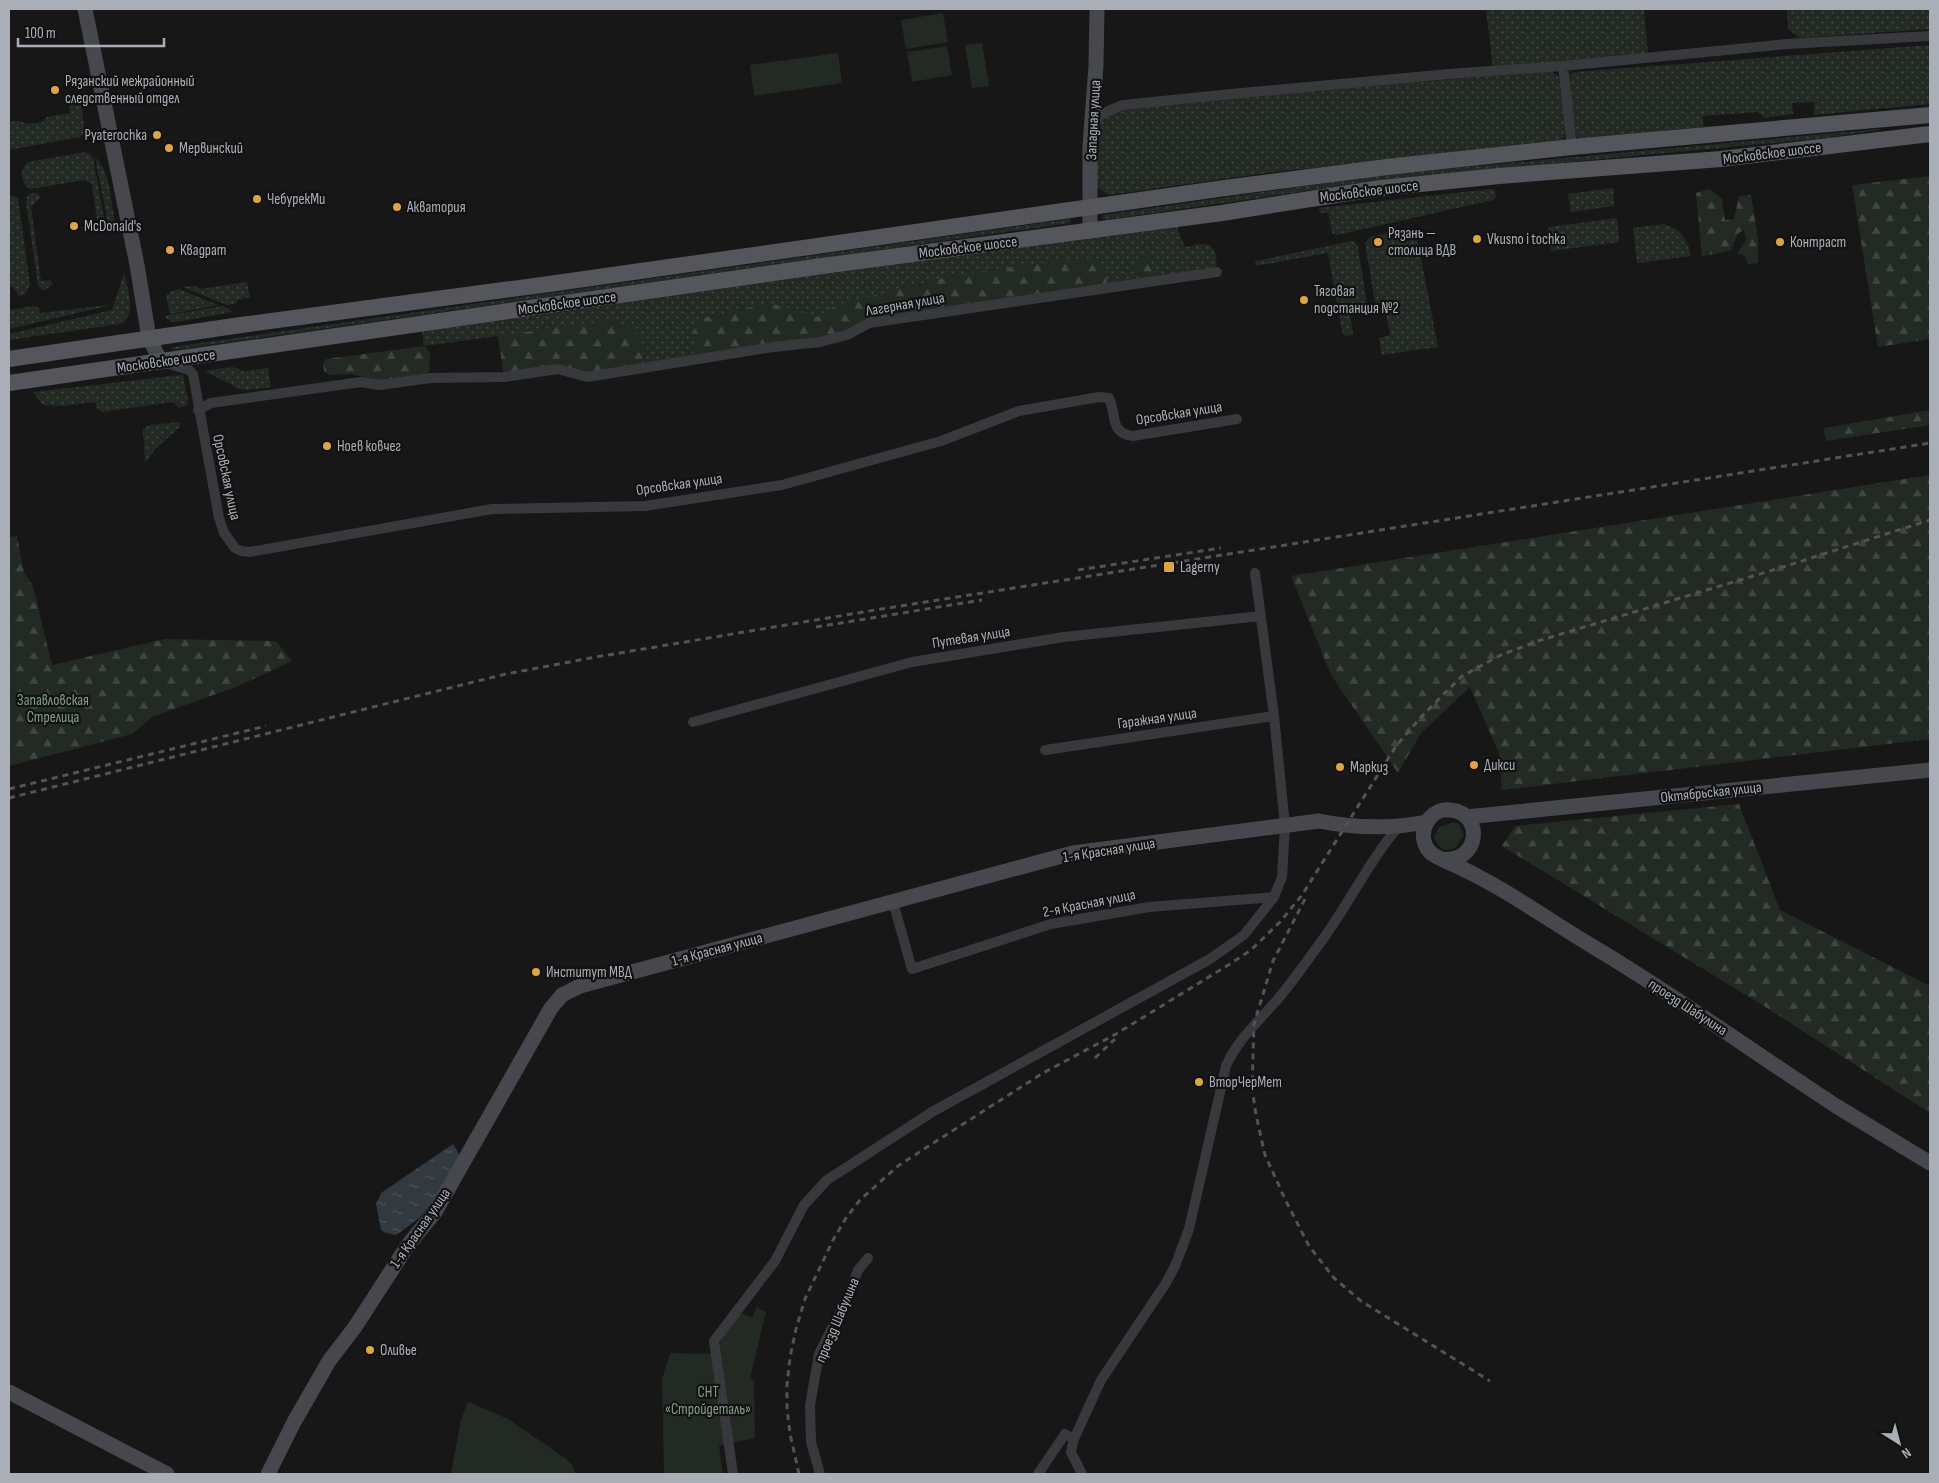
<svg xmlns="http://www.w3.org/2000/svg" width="1939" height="1483" viewBox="0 0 1939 1483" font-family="'Sofia Sans Condensed',sans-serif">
	<defs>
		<pattern id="grass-dots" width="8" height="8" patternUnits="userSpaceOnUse" patternTransform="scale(1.25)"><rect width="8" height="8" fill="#232a24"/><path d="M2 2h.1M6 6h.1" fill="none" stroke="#404642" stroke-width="1.8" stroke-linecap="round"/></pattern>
		<pattern id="forest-firs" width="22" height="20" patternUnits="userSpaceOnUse" patternTransform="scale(1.25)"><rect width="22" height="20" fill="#232a24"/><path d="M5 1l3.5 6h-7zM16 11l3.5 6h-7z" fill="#404642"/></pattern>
		<pattern id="water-ripples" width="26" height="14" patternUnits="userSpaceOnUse" patternTransform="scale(1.25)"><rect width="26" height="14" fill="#313a40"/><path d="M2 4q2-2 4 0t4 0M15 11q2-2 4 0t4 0" fill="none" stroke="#4c5459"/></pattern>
	</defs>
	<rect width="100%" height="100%" fill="#171718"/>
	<path fill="url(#grass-dots)" d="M1486 9H1644L1648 54 1493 68Z
		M1787 9H1930V29L1800 38 1788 29Z
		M1930 45V104L1814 115V102L1792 103 1793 114 1764 118 1758 112 1703 116V127L1583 139 1577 137 1574 130 1568 76 1575 72Z
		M1550 71 1558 76 1560 85 1566 132 1561 143 1273 172 1109 195 1097 187 1095 130 1101 119 1125 110 1216 99Z
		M80 98 85 133 80 137 9 150V124L12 121H20L27 124 43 122 47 117 70 113 69 100Z
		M1880 129V130L1825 138 1389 179 1105 220 1102 218 1103 215 1390 174Z
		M85 152 90 154 93 158 106 229 104 230 98 228 92 184 85 180 30 189C21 185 19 168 28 162Z
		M95 157C111 172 111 202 115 223L113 228 109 229Z
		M1613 188 1614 206 1571 212 1568 194Z
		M1491 189 1495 191 1496 197 1493 200 1337 235 1332 233 1328 213H1320L1319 208Z
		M31 193H37L41 197 31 207 41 281 51 280 52 285 45 290H42L38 285 26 202 27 196Z
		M9 195 18 198 30 285 25 294 19 296 13 286 9 288Z
		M1617 218 1619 242 1551 251 1548 227Z
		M1069 219 1071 220 1070 223 173 350 172 347Z
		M1178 220V230L1185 247 1201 244 1210 245 1216 254 1217 272 869 323 820 342 572 372 504 377 498 336 424 346 422 331 550 314 1090 231Z
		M1663 224C1682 229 1687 238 1691 256L1637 263 1633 228Z
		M1412 228 1415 229 1416 232 1438 347 1382 355 1379 338 1390 335 1384 303H1375L1365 243 1370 237Z
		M1352 241 1356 243 1358 247 1367 304 1349 307 1353 335 1345 336 1342 331 1328 253 1256 266 1255 261Z
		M124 273C127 289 138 315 120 324L9 340V334L112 310Z
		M247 282 250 297 237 300V303L227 305 183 287 195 286 200 289Z
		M179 289 218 305 170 314 166 295 172 291Z
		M108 305 107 306 9 329V310L34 306 39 308 40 313Z
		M223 306 233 312 176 322H171L164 316Z
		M233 367 244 371 268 368 271 387 247 390 240 389 204 371Z
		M181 375H183L188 399 187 405 179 408 173 402 102 412 97 408 95 402 63 406 43 405 33 392Z
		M180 422V427L155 449 145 463 143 429 149 425Z"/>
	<path fill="url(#forest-firs)" d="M1930 176V339L1878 347 1852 185Z
		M1710 189 1722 199 1725 220 1734 219 1739 196 1751 195 1758 239V263L1748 264 1745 256 1738 253 1746 240 1744 229 1737 235 1731 251 1702 256 1696 193Z
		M1142 257H1149L1154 270 1153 275 1144 277 1135 270 1136 261Z
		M1071 259 1101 262 1106 268 1107 288 869 323 847 335 699 359 692 333 700 319 770 303 817 317 837 305 955 275Z
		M613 320C639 330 647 340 641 368L587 377 572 372 504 377 498 336Z
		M424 346 430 353 429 371 424 377 383 382 352 374 328 375 324 371 323 364 326 359Z
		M1930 410V425L1826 441 1824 428Z
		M1930 475V739L1502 790 1499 753 1470 687 1421 733 1398 773 1331 675 1291 576Z
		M17 536 24 572 33 586 52 665 165 639 276 641 292 661 236 687 154 716 132 734 9 766V537Z
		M1739 804 1780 910 1930 986V1113L1767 1008 1502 846 1515 826Z"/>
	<path fill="#232a24" d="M943 13 948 42 906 49 901 20Z
		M982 43 989 86 972 88 965 45Z
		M947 46 952 75 912 82 907 52Z
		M838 53 842 83 754 96 750 65Z
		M1454 822 1459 824 1464 835 1454 849 1443 850 1436 842 1434 837 1439 827Z
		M757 1307 766 1312 750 1378 754 1382 755 1438 719 1446 723 1474H664L662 1379 670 1353 717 1354 723 1333 738 1312 752 1318Z
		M468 1402 508 1419 565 1458 573 1466 575 1474H451L461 1420Z"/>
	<path fill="url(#water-ripples)" d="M453 1144 459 1154C454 1173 433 1204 419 1218 412 1224 404 1229 396 1235L386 1233 381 1230 376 1204 381 1193Z"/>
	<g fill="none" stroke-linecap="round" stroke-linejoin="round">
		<path stroke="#38393d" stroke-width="10" d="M1563 66 1572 147
			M1092 125 1101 114 1123 105 1231 94 1449 74 1563 66 1787 44 1930 36
			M166 363 189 370 193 374 219 518 224 533 235 548 241 551 250 552 492 509 645 506 782 485 941 441 1019 411 1099 397 1109 398C1117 415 1109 433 1133 436L1237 419
			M198 410 211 403 361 382 379 385 431 378 504 377 558 369 587 377 773 347 820 342 847 335 869 323 1217 272
			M693 722 912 662 1064 637 1261 616
			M1045 750 1274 716
			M893 902 912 969 1051 924 1149 907 1274 897
			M733 1474 714 1341 775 1261 804 1205 827 1180 932 1112 1210 959 1244 935 1274 897 1282 877 1285 826 1274 716 1255 573
			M820 1474 811 1442 810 1405 819 1354 849 1294 858 1270 868 1258
			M1038 1474 1065 1434 1074 1439
			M1082 1474 1071 1452 1074 1439 1101 1380 1166 1283 1175 1266 1189 1229 1226 1066C1238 1039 1258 1022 1277 1000 1293 981 1308 960 1323 939 1350 902 1369 861 1399 826"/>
		<path stroke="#46484d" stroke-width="15" d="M85 9 137 265 149 338 161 362
			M1090 231V146L1096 66 1097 9
			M1466 817 1930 770
			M1442 859C1479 864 1485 814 1451 810 1429 807 1415 834 1429 851 1434 857 1442 859 1448 862 1499 884 1545 918 1592 946 1676 996 1755 1053 1836 1106 1867 1125 1899 1144 1930 1163
			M9 1392 167 1474
			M268 1474 294 1422 329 1361 355 1327 408 1245 435 1212 551 1008 562 995 580 986 1073 853 1319 821C1354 828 1391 829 1426 822"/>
		<path stroke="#55565c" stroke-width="16" d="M9 359 241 325 549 284 1225 188 1387 167 1572 147 1930 115
			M9 383 822 266 1222 213 1381 188 1499 176 1721 159 1930 134"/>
		<path stroke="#515358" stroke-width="3" stroke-dasharray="6 5" stroke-linecap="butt" d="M1078 570 1221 548
			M816 627 982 600
			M9 789 266 726
			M9 798 417 696 506 674 596 657 875 610 1930 443
			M1305 899 1273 961 1254 1024 1252 1088 1256 1115 1265 1155 1285 1199 1309 1246 1334 1278 1361 1301 1490 1381
			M1095 1058 1115 1039
			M799 1474 790 1434 787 1408V1385L790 1357 796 1329 805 1299 833 1240 846 1218 860 1200 898 1166 924 1149 1043 1073 1116 1034 1230 964 1251 950 1280 922 1302 895 1396 746 1422 716 1462 676 1501 655 1538 641 1783 567 1930 520"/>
	</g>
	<g fill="#dea449" stroke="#121213" stroke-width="2">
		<circle cx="55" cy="90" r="5"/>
		<circle cx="157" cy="135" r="5"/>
		<circle cx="169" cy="148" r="5"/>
		<circle cx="257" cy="199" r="5"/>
		<circle cx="397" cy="207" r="5"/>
		<circle cx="74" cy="226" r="5"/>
		<circle cx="1477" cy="239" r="5"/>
		<circle cx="1378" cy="242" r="5"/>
		<circle cx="1780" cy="242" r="5"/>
		<circle cx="170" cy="250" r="5"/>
		<circle cx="1304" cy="300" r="5"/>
		<circle cx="327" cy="446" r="5"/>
		<rect x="1163" y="561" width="12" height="12" rx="2.5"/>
		<circle cx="1474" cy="765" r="5"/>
		<circle cx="1340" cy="767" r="5"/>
		<circle cx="536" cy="972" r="5"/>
		<circle cx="1199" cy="1082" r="5"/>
		<circle cx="370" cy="1350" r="5"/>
	</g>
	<g text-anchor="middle" stroke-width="4.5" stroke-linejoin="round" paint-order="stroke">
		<g font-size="15" fill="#aaafb7" stroke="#121213" text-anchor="start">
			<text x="65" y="86">Рязанский межрайонный<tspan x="65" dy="17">следственный отдел</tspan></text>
			<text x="147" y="140" text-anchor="end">Pyaterochka</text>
			<text x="179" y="153">Мервинский</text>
			<text x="267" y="204">ЧебурекМи</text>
			<text x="407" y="212">Акватория</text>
			<text x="84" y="231">McDonald's</text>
			<text x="1388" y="238">Рязань —<tspan x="1388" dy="17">столица ВДВ</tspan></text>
			<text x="1487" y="244">Vkusno i tochka</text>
			<text x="1790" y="247">Контраст</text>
			<text x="180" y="255">Квадрат</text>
			<text x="1314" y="296">Тяговая<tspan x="1314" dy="17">подстанция №2</tspan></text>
			<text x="337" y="451">Ноев ковчег</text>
			<text x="1180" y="572">Lagerny</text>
			<text x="1484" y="770">Дикси</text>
			<text x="1350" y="772">Маркиз</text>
			<text x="546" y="977">Институт МВД</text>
			<text x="1209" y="1087">ВторЧерМет</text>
			<text x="380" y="1355">Оливье</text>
		</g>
		<g font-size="15" fill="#aaafb7" stroke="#121213">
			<text transform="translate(1093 120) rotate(-87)" y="5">Западная улица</text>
			<text transform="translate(1772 153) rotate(-7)" y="5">Московское шоссе</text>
			<text transform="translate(1369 191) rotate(-7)" y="5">Московское шоссе</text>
			<text transform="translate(968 247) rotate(-7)" y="5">Московское шоссе</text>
			<text transform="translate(567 303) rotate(-8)" y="5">Московское шоссе</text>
			<text transform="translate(905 304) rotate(-10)" y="5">Лагерная улица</text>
			<text transform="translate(166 361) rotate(-8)" y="5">Московское шоссе</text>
			<text transform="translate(1179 413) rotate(-9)" y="5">Орсовская улица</text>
			<text transform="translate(227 477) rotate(78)" y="5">Орсовская улица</text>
			<text transform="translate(679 484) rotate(-8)" y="5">Орсовская улица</text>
			<text transform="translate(971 637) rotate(-9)" y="5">Путевая улица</text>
			<text transform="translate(1157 718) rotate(-8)" y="5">Гаражная улица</text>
			<text transform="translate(1711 792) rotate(-6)" y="5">Октябрьская улица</text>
			<text transform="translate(1109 850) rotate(-9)" y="5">1-я Красная улица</text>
			<text transform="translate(1089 903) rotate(-11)" y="5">2-я Красная улица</text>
			<text transform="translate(717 949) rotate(-15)" y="5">1-я Красная улица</text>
			<text transform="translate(1688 1007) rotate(33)" y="5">проезд Шабулина</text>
			<text transform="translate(420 1228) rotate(-55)" y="5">1-я Красная улица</text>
			<text transform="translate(837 1320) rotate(-67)" y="5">проезд Шабулина</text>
		</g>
		<g font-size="15" fill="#83a084" stroke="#121213">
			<text x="53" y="705">Запавловская<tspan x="53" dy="17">Стрелица</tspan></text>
			<text x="708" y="1397">СНТ<tspan x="708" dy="17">«Стройдеталь»</tspan></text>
		</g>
	</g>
	<rect width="1939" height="1483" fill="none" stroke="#aaafb7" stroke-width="20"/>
	<g transform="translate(1899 1443) rotate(144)" stroke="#121213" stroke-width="4" paint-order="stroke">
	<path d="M0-4L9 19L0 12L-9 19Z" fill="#aaafb7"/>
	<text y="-8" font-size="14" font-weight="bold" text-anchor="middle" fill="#aaafb7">N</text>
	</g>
	<path d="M18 38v8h146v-8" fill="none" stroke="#aaafb7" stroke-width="2.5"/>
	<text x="25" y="38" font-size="15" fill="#aaafb7" stroke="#121213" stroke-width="4" paint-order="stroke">100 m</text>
</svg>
